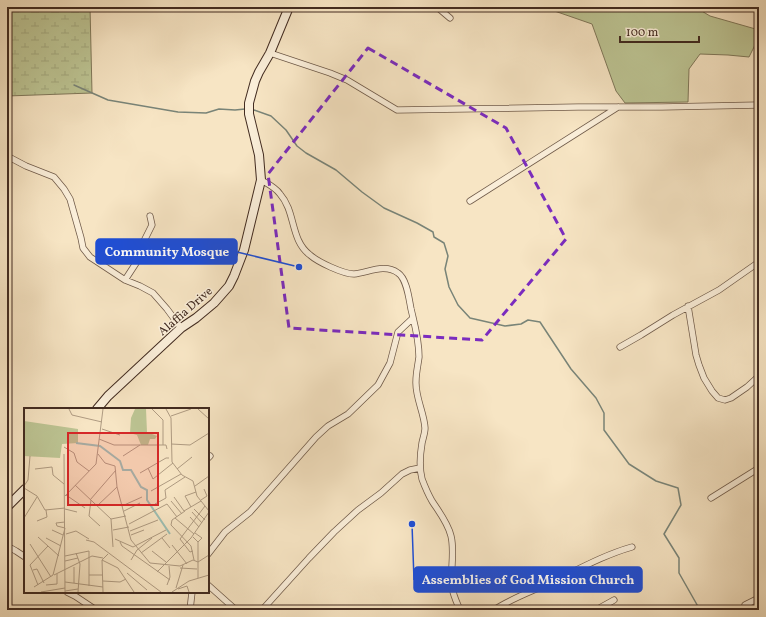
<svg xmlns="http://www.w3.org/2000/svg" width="766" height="617" viewBox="0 0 766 617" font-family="Vollkorn,serif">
	<defs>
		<pattern id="wetland-marsh" width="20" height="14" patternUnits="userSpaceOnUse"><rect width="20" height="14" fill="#bdc594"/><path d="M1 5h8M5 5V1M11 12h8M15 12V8" fill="none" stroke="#a4a97f"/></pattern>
	</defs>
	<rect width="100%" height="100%" fill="#f7e5c4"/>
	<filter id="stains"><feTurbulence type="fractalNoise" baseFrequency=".005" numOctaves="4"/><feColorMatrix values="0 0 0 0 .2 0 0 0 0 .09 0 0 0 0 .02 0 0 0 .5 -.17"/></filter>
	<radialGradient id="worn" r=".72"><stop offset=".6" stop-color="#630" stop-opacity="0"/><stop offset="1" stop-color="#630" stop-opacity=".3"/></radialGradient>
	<path fill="#bdc594" stroke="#80785a" d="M543 7H695L710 16 759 30V37L749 57 728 55 700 54 689 69 688 102 625 103 616 91 592 24Z"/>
	<path fill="url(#wetland-marsh)" stroke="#80785a" d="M7 7H90L92 93 7 96Z"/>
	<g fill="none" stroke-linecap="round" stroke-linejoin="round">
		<path stroke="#798478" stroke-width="1.5" d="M74 85 108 100 178 112 206 113 219 109 235 110 245 109
			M251 110H254L271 116 286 130 297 146 306 153 336 170 362 192 384 208 417 223 433 232 434 237 444 243 448 256 445 269 449 287 458 305 470 318 505 326 521 324 528 320 540 322 571 369 596 398 604 413V430L629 464 656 481 678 488 681 505 664 534 679 558V573L700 610"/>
		<g stroke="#6f5a49" stroke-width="7">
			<path id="street" d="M437 7 450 18
				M270 53 330 73 347 80 397 110 578 107H662L759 105
				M7 156 26 166 54 177 64 189 70 199 81 238 83 248 90 257 125 280 140 286 153 293 167 309 181 328
				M261 180C268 184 275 187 280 194 296 212 290 240 310 255 318 262 343 274 354 274 368 273 384 263 398 273 407 279 409 299 411 309 415 326 419 339 419 357 418 365 416 373 416 381 415 397 424 412 425 428 425 433 423 438 422 443 420 455 419 467 422 479 425 487 428 494 432 501 439 512 448 523 451 536 455 552 450 570 452 587 453 595 457 603 460 610
				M470 201 618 107
				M125 280 138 260 141 247 152 225 150 216
				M688 306 696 355 699 365 704 378 712 391 718 398 725 400 731 398 747 387 759 376
				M620 347 641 335 673 315 719 290 759 262
				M208 458 210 456
				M711 498 759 468
				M7 546 16 551 25 557
				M208 554 225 532 250 512 316 437 328 426 348 414 378 385 390 363 398 332 413 318
				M208 585 236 610
				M67 592 75 596 96 610
				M745 605 759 598
				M342 609V610
				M190 610 192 592
				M262 610 309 558 334 532 358 510 381 493 402 474 410 470 420 468
				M494 610C512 598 533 591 552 582 579 569 604 555 632 547
				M596 610 614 600"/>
		</g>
		<g stroke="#422b20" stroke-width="10">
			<path id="secondary" d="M97 409 108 396 181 328 196 318 214 303 229 286 234 276 244 250 261 180 259 155 249 114V103L255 81 259 72 270 53 289 7
				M7 507 25 489"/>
		</g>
		<use href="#street" stroke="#faeed9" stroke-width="5.5"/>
		<use href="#secondary" stroke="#faeed9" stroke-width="8"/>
	</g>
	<path fill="none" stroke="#7b2cbf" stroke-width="3" stroke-dasharray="8 5" stroke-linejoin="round" d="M368 48 506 128 566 239 482 340 289 328 268 174Z"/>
	<g text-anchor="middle" stroke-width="3" stroke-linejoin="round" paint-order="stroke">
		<g font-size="12" fill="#422b20" stroke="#faeed9">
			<text transform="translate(185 311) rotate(-41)" y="4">Alaffia Drive</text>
		</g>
	</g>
	<g transform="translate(24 408)">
		<rect width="185" height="185" fill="#f7e5c4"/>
		<path d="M111 1H122L123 24 133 28 131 31H126L124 37H117L113 27 106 25 107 10Z" fill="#bdc594"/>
		<path d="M0 13 54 21V35L38 36 36 50 0 48Z" fill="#bdc594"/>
		<path fill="none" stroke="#9dbfb3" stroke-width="2" d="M52 35 76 38 96 53 99 62H107L117 79 123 82V92L146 126"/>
		<path fill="none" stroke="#af9b82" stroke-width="1" d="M45 1 48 7 78 14M128 1 139 12V37M142 1 147 10 148 54 158 67 169 73 173 88 185 103M174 1 185 11M147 8 167 1M78 21 96 27M75 31 90 37H142L143 41M147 36 166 37 185 25M40 39 50 45 53 54 65 63M40 46 41 184M74 46 81 55 91 58 93 79 107 132 126 155 156 158 169 152 174 154 185 147M99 48 116 37M124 60 129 71 149 55M11 61 28 59 29 67 40 76M153 61 168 49M116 65 142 50H145M51 77 87 111 89 139M0 78 4 72 6 48M171 78 185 68M0 80 13 88 21 102 41 100M127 83 157 66M42 87 61 100M41 88 72 56 79 1M150 89 160 103 177 93M66 92 92 62M67 92 65 108 76 118M177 92 183 88 180 81M147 93 158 106M131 96 142 90 141 82 161 69M73 98 93 79M98 98 118 89M167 99 161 88 172 84M41 101 53 104M170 101 181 112M100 103 116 95M161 103 148 112 147 117 167 138 170 152M168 104 178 115M166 109 175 119M0 110 13 89M151 110 170 126M87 111 102 108M13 113 23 109 22 102M105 116 143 96 153 109M41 120 33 118 32 115 41 114M28 122 39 127M89 122 105 119M106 123 134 112M171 125 178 130 174 134M42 126 52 123 65 131M107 127 120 122M14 129 35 148M169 129 174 134V154M22 130 37 138M138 130 146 140M91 131 109 139 142 122M62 132 70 134 137 184M96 134 98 138 146 172M6 136 27 169M148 137 163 156M128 143 142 154M169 143 166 144 156 131 181 98M52 145 56 156 54 184M117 145 143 126M41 148 65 143V178M78 152 94 160 110 184M107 152 113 142 128 130M41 153 54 150M174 154V170M50 159V175M156 160 173 161M9 162 13 161 20 175M133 164 167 130 185 104M103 165 123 182M30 167 68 148 79 150M65 167H79M79 173 96 174 102 171M41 174 79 179M14 177 6 157 24 138M22 177 33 176V166M143 177 146 169 145 158M10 179 29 167 41 120M152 180 159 157M154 181 163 178 165 184M41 183 54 181M17 184 41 180M79 184 78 152 84 146M148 184 165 173 185 167"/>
		<path fill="#d62828" fill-opacity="0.15" stroke="#d62828" stroke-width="2" d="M44 25H134V97H44Z"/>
		<rect width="185" height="185" fill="none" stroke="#422b20" stroke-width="2"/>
	</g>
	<path fill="none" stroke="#1d4ed8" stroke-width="1.5" d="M299 267L237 252M412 524L414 580"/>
	<g fill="#1d4ed8" stroke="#faeed9" stroke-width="1.5">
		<circle cx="299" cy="267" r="4"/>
		<circle cx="412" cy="524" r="4"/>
	</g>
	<g fill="#1d4ed8" stroke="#1d4ed8" stroke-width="1.5">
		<rect x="96" y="239" width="141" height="25" rx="4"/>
		<rect x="414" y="567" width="228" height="25" rx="4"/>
	</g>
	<g font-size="13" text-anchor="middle" font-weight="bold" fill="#fff">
		<text x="167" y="256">Community Mosque</text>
		<text x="528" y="584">Assemblies of God Mission Church</text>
	</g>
	<rect width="766" height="617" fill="none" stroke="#f7e5c4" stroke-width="24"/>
	<rect x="8" y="8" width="750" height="601" fill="none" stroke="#422b20" stroke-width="2"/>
	<rect x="12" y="12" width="742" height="593" fill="none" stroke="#422b20"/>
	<path d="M620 36v6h79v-6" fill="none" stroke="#422b20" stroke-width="2"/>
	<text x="626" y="36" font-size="12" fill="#422b20" stroke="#faeed9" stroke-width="3" paint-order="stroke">100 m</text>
	<rect width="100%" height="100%" filter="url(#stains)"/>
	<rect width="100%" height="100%" fill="url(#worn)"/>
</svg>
